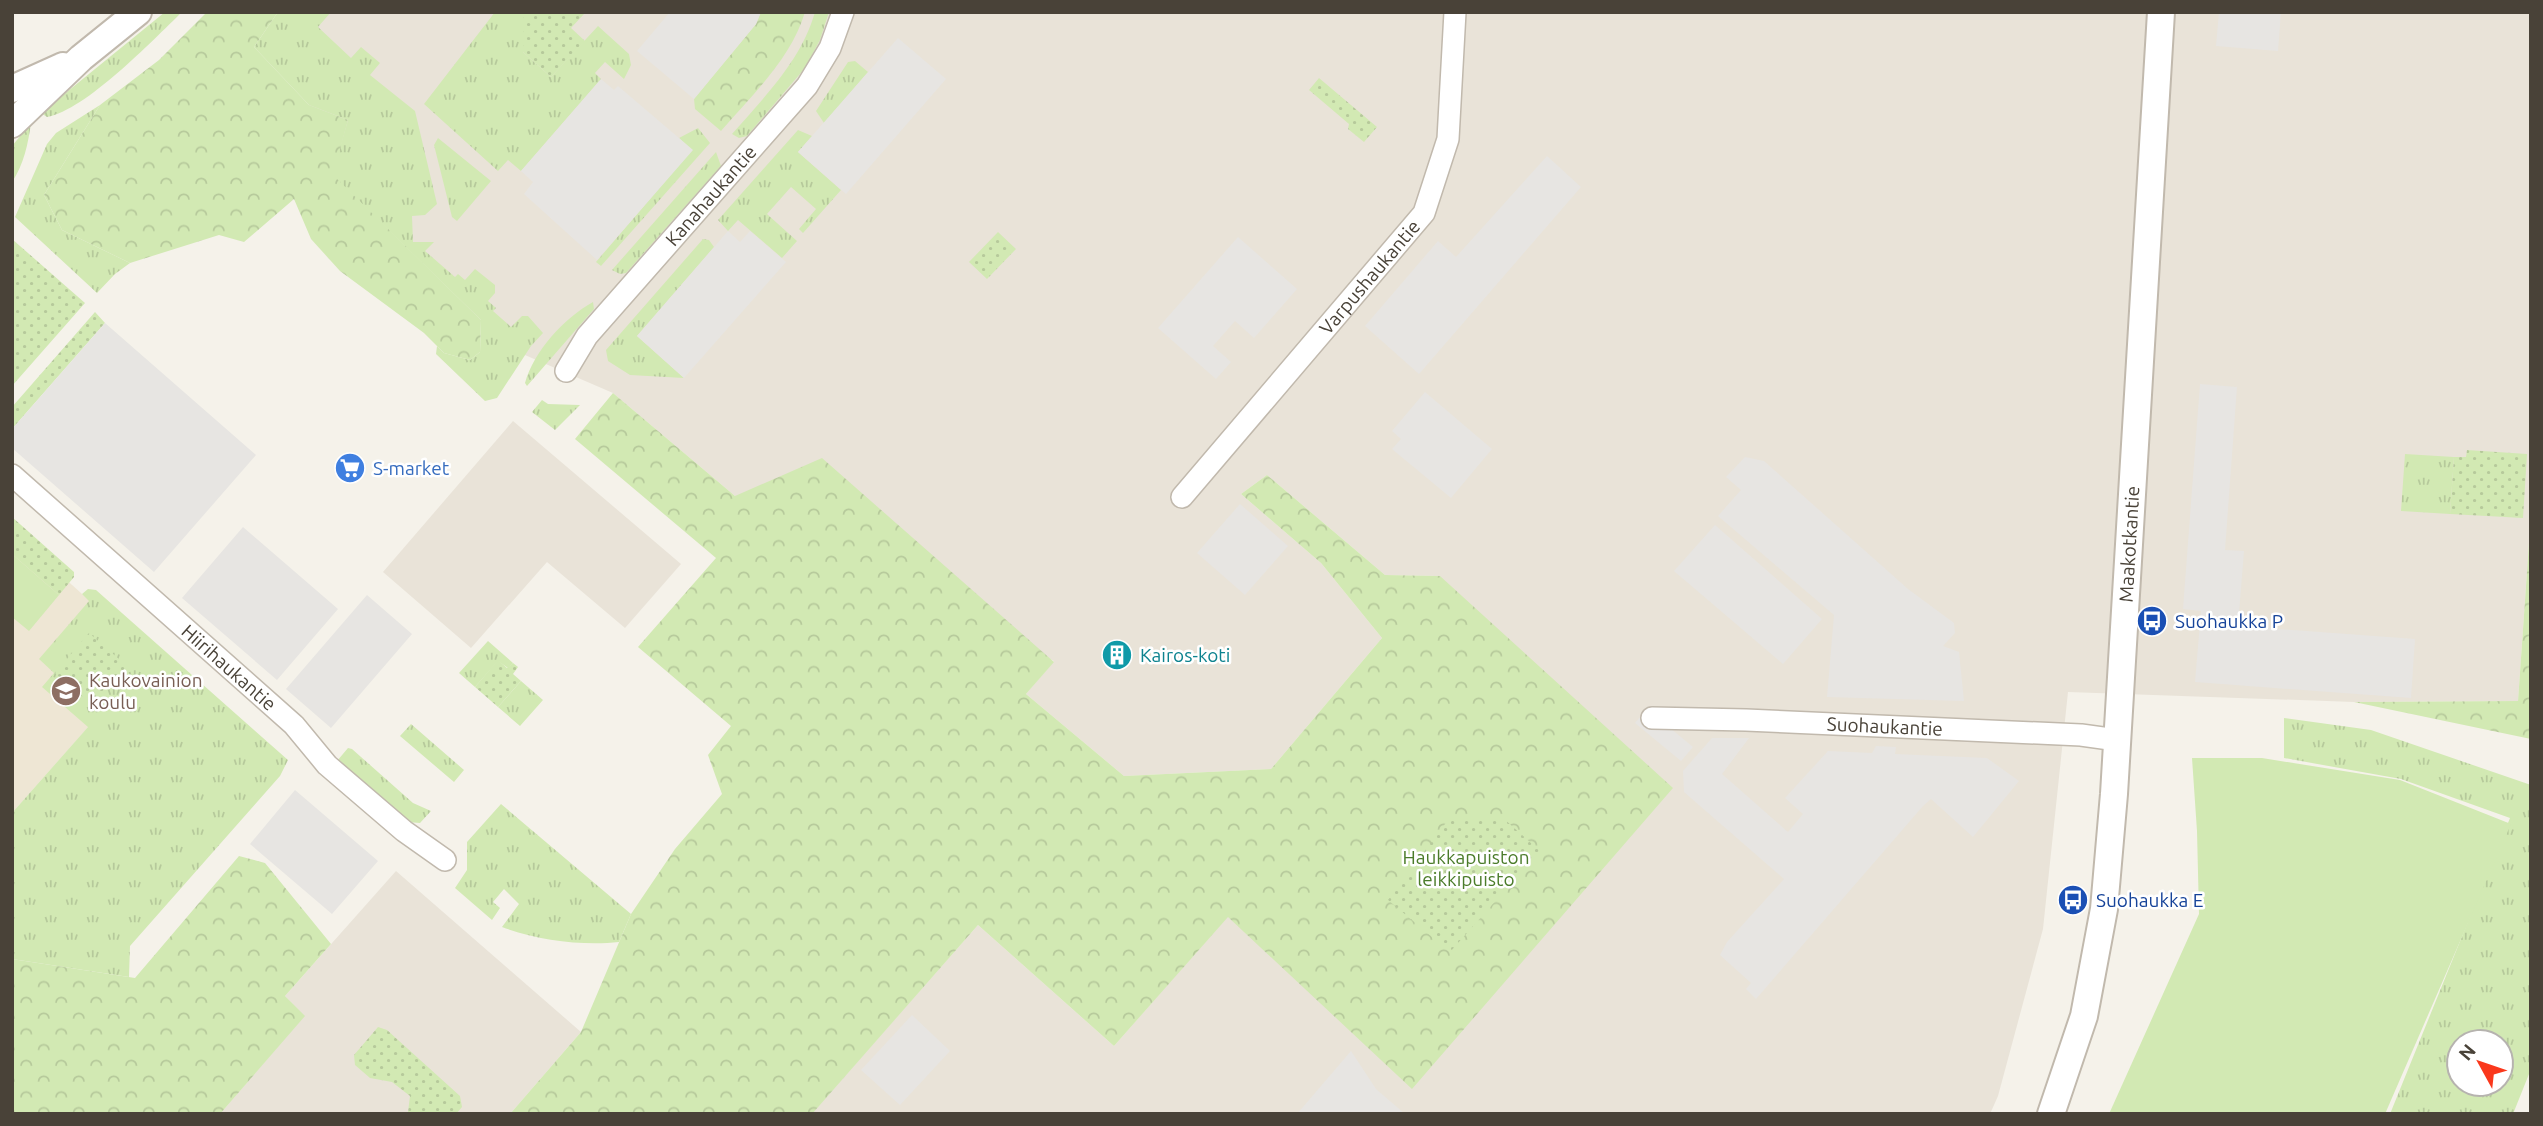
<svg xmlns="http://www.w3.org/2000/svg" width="2543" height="1126" viewBox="0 0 2543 1126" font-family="Ubuntu,sans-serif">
	<defs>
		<pattern id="grass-tufts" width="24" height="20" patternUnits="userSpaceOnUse" patternTransform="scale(1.75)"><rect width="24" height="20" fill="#d2e9b3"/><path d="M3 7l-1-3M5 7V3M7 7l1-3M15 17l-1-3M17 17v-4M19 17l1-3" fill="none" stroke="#b6c99b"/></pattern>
		<pattern id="forest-crowns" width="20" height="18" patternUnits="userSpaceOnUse" patternTransform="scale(1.75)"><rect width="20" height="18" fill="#d2e9b3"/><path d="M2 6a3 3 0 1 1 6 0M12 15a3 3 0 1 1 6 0" fill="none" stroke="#b6c99b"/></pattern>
		<pattern id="park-dots" width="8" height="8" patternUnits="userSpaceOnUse" patternTransform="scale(1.75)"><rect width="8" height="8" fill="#d2e9b3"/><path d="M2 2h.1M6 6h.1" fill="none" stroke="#b6c99b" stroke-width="1.8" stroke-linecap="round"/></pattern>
	</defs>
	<rect width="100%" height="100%" fill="#f5f2ea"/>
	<path fill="#e9e3d8" d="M278 12H2531V514L2518 701 2354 702 2068 692 2043 929 1998 1096 1990 1114H811L978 925 1114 1046 1228 916 1412 1088 1440 576 1385 575 1267 475 1241 494 1321 563 1382 638 1271 769 1124 776 1026 694 1054 661 735 496 613 393 511 349 332 175Z
		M513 421 681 564 625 628 547 562 471 648 383 572Z
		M396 871 581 1032 510 1114H220L304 1016 285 996Z"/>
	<path fill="#eee6d4" d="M12 531 151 656 12 813Z"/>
	<path fill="url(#grass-tufts)" fill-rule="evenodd" d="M165 12H182C152 41 86 110 47 117L41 113Z
		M278 12H331L318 27 351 58 361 47 380 63 370 75 415 111 437 204 425 215 412 216 413 242H434L425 251 455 277 458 274 465 280 475 269 495 285V293L488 301 496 308 493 311 511 327 522 316H528L543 333 531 346 497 398 485 401 436 354 437 346 444 353 470 360 480 352 481 320 332 175 348 120 309 105 254 47Z
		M495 12H523V52L551 77 598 26 629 54 631 65 624 79 605 62 595 73 601 79 521 171 508 160 498 171 424 104Z
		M815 12H829L820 40 805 68 747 136 739 138 732 134C765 96 801 61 815 12Z
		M855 61 868 72 824 123 816 111 848 62Z
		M100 105 44 195 62 230 130 263 115 274 97 293 15 217 47 144 56 133Z
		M31 123C28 144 24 164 12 182V146Z
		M698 128 710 143 601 266 596 262 692 150 679 138Z
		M798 130 812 136 798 152 841 190 803 233 799 229 816 209 791 187 767 214 797 241 782 258 738 220 728 231 718 220Z
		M438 138 491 181 457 221 452 217 434 145Z
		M716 152 721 166 626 273 620 274 612 270Z
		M703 239 709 240 714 247 637 336 684 378 630 375 608 361 606 350Z
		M593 302 594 309 527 386 525 383C534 351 564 318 593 302Z
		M542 400 548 404 580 405 555 430 532 412Z
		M2405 454 2454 457 2450 514 2401 511Z
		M88 589 96 590 288 760 280 776 130 946 129 977 12 959V813L88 727 42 687 54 673 39 659 89 601 82 594Z
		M488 641 513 663 508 668 498 661 475 687 459 673Z
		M521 681 543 700 520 726 498 707Z
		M2284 718 2371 730 2531 785V1069L2513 1114H2390L2510 818 2401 779 2284 758ZM2459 1042H2501V1084H2459Z
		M411 724 464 770 454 782 400 736Z
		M348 748 352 749 413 803 431 811 420 823 407 822 337 761Z
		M501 804 631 914 619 942C582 946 537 940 502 927L519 904 504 889 493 902 500 908 492 920 455 888 467 870V842Z"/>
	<path fill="url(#forest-crowns)" d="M207 12H278L254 47 309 105 348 120 333 175 481 320 480 352 470 360 444 353 424 333 340 271 311 239 294 199 244 242 219 235 130 263 62 230 44 195 100 105 159 60Z
		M761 12H805C791 59 752 95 721 131L695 109 694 99 756 24Z
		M613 393 735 496 822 458 1054 662 1026 694 1124 776 1271 769 1382 638 1321 563 1241 494 1267 475 1385 575 1440 576 1673 788 1412 1089 1228 917 1114 1046 978 925 812 1114H510L581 1032 631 914 675 849 722 794 708 755 731 726 638 647 716 558 575 439Z
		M2531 514V739L2354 702 2518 701Z
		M239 856 265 863 331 944 285 996 305 1016 220 1114H12V959L135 978Z"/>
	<path fill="url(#park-dots)" d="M523 12 584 14 571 28 585 41 551 77 523 52Z
		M1319 78 1377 127 1364 142 1348 129 1349 124 1309 90Z
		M998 232 1016 249 987 279 969 262Z
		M12 239 85 303 12 386Z
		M95 312 105 323 12 429V407Z
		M2467 450 2527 454 2523 518 2450 514 2454 457H2466Z
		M12 517 74 572V577L59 595 12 554Z
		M89 633 127 666 93 706 55 673Z
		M498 660 507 668 513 663 518 667 513 674 521 681 498 707 475 687Z
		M1503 818 1540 851 1450 952 1388 900 1448 820Z
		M378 1027 387 1030 460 1096 462 1107 456 1114H410L408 1112 410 1096 392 1082 370 1078 355 1065 354 1055Z"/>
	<path fill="#d2e9b3" d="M12 554 59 595 29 631 12 617Z
		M2192 758H2262L2400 780 2511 824 2385 1114H2109L2199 914 2197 831Z"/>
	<path fill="#e7e5e2" d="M670 12H761L756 24 694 99 637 51Z
		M2219 12H2281L2278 51 2216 46Z
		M898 38 946 79 846 194 798 152Z
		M601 79 614 90 618 86 693 150 597 260 524 194 533 182 521 171Z
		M1547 156 1581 187 1419 374 1365 326 1438 241 1456 257Z
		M728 231 740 242 750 231 786 262 684 378 637 336Z
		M1238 237 1297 289 1254 338 1235 321 1213 346 1231 362 1216 379 1158 328Z
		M105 323 256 455 154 572 12 448V429Z
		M2200 384 2237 387 2225 550 2244 551 2238 626 2415 639 2411 698 2195 682 2201 611 2183 609Z
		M1425 392 1492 449 1451 498 1392 449 1401 439 1392 431Z
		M1745 457 1764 461 1908 589 1954 623 1955 633 1943 646 1959 652 1964 701 1827 697 1834 615 1718 516 1741 490 1726 477Z
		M1240 504 1288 546 1245 595 1197 553Z
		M1715 525 1822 619 1783 664 1674 571Z
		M243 527 338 609 277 680 182 598Z
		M367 595 412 634 331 728 286 689Z
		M1647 709 1693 747 1681 761 1635 723Z
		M1712 738H1749L1722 774 1788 832 1803 814 1785 798 1828 751 1872 753 1876 746 1896 747 1895 754 1987 758 2019 781 1973 837 1931 799 1923 806 1756 999 1746 989 1751 983 1720 955 1727 942 1784 879 1684 792 1683 771Z
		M295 790 378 861 332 914 250 844Z
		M912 1015 950 1051 900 1105 861 1070Z
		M1351 1051 1376 1089 1405 1114H1297Z"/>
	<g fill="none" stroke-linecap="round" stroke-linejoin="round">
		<g stroke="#c1b9ad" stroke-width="24">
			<g id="minor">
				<path id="s1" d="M566 371 587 336 807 86 830 48 843 12"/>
				<path id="s2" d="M12 475 294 725 327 765 404 831 445 860"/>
				<path id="s3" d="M1182 497 1424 213 1448 139 1455 12"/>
				<path id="s4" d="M1652 718 1746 720 2081 735 2117 740"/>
			</g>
		</g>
		<g stroke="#c1b9ad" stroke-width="30">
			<g id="tertiary">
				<path d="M12 89 63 66"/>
				<path d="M12 124 81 58 138 12"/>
				<path id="s5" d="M2051 1114 2084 1016 2104 909 2114 794 2161 12"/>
			</g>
		</g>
		<use href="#minor" stroke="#fff" stroke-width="21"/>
		<use href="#tertiary" stroke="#fff" stroke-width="26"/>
	</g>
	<defs>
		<g id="supermarket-disc" transform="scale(1.575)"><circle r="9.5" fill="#3f7fe0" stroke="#fff"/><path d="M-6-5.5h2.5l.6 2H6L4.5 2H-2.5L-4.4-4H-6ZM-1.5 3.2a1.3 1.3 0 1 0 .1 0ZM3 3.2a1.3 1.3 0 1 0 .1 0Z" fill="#fff"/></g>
		<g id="bus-disc" transform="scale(1.575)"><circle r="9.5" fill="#1a4fb4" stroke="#fff"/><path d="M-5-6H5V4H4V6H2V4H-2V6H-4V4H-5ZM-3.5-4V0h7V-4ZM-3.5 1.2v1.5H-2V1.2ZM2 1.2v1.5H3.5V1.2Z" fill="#fff"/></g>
		<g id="building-disc" transform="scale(1.575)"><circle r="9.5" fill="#0f9aa8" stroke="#fff"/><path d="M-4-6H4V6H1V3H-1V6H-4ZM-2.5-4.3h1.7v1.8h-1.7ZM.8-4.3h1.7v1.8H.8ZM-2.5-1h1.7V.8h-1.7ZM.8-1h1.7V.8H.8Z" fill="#fff"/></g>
		<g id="school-disc" transform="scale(1.575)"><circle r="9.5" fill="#8d6e63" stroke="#fff"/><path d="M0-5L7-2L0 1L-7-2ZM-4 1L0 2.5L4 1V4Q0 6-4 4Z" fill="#fff"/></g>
	</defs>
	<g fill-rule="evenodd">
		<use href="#supermarket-disc" x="350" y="468"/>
		<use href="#bus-disc" x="2152" y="621"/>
		<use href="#building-disc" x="1117" y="655"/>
		<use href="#school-disc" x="66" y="691"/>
		<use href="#bus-disc" x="2073" y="900"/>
	</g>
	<g text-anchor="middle" stroke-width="5" stroke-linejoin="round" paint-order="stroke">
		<g font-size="19" fill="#494238" stroke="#fff">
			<text dy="7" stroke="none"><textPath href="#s1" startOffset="228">Kanahaukantie</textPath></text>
			<text dy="7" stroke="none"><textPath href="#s3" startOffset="289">Varpushaukantie</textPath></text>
			<text dy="7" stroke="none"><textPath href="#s5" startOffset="578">Maakotkantie</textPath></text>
			<text dy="7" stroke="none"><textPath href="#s2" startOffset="290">Hiirihaukantie</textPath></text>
			<text dy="7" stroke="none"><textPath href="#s4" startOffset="233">Suohaukantie</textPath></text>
		</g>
		<g font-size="19" fill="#366cbe" stroke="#fff" text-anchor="start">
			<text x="373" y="475">S-market</text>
		</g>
		<g font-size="19" fill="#164399" stroke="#fff" text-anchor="start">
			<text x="2175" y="628">Suohaukka P</text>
			<text x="2096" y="907">Suohaukka E</text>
		</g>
		<g font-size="19" fill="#0d838f" stroke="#fff" text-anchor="start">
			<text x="1140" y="662">Kairos-koti</text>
		</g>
		<g font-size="19" fill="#785e54" stroke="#fff" text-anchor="start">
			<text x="89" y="687">Kaukovainion<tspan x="89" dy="22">koulu</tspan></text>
		</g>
		<g font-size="19" fill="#4b7c2a" stroke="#fff">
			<text x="1466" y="864">Haukkapuiston<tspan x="1466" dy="22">leikkipuisto</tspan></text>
		</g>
	</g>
	<rect width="2543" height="1126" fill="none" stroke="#494238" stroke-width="28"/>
	<g transform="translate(2480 1063) rotate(310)"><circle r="33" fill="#ffffff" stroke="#b6b3af" stroke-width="2"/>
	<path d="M0-5L12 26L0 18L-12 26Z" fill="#fa381c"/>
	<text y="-10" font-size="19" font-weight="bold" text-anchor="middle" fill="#494238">N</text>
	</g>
</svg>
